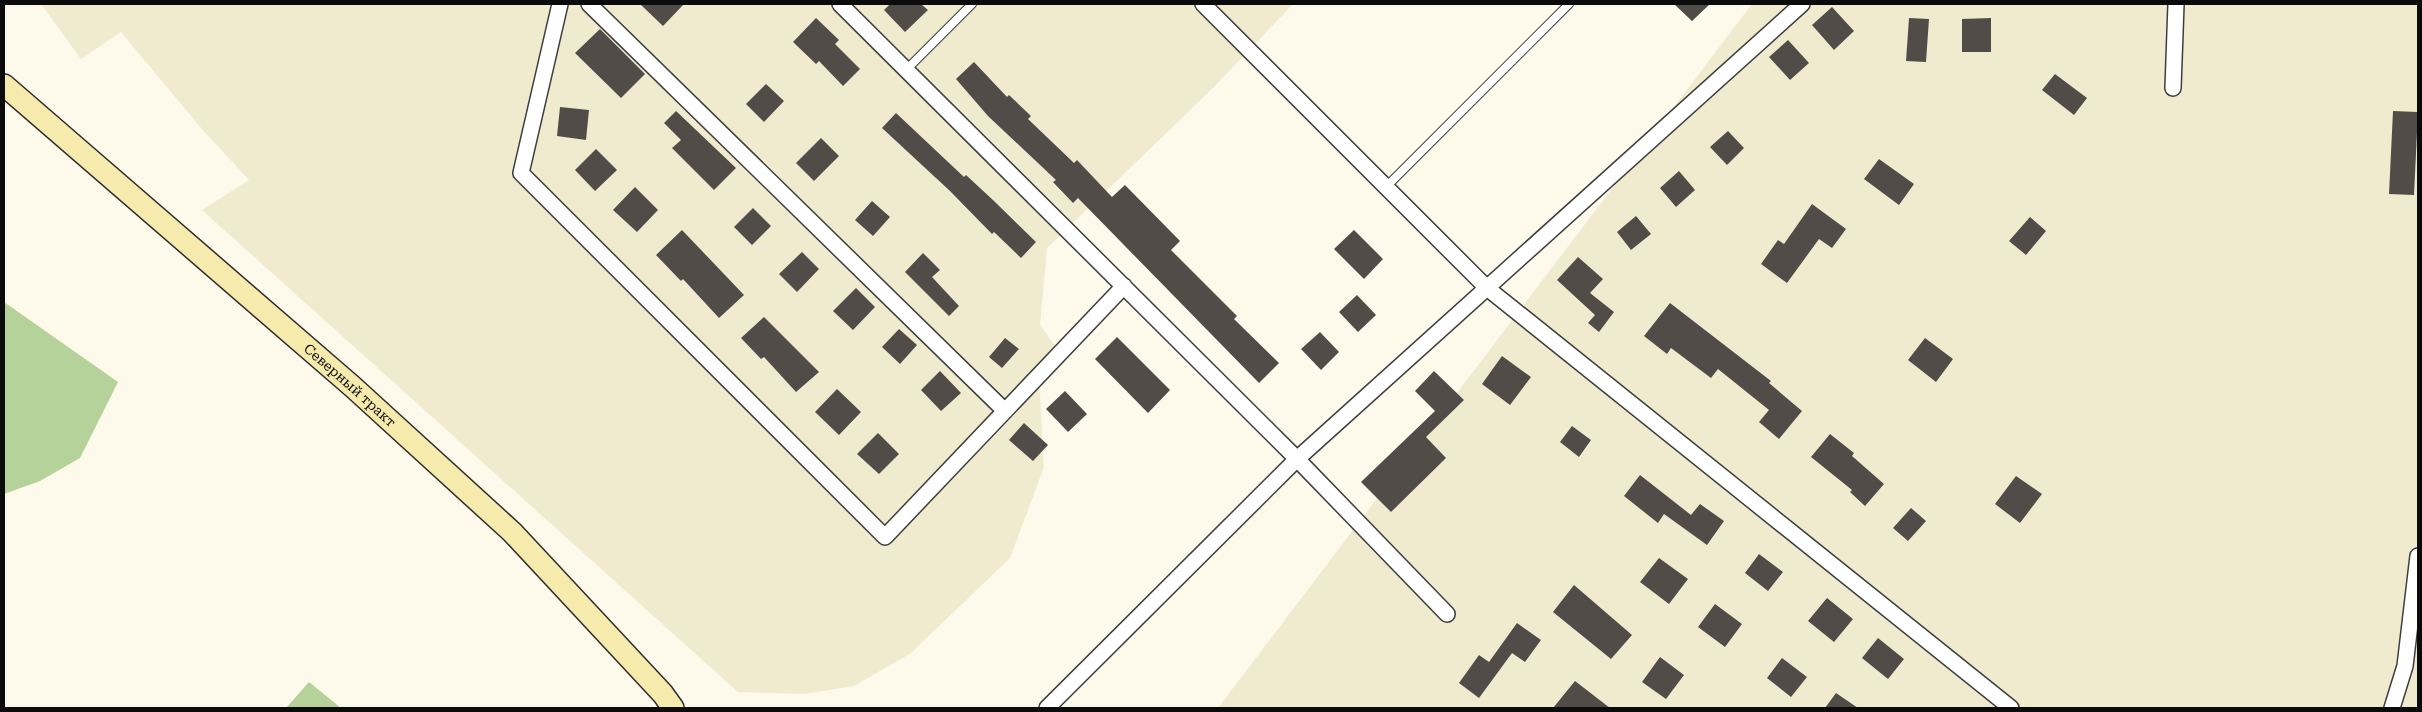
<svg xmlns="http://www.w3.org/2000/svg" width="2422" height="712" viewBox="0 0 2422 712" font-family="'Roboto Serif',serif">
	<rect width="100%" height="100%" fill="#fdf9eb"/>
	<path fill="#f0ebce" d="M41 4H1293L1212 89 1047 248 1040 325 1056 347 1039 377 1044 467 1010 558 911 653 854 686 804 694 738 692 202 210 249 180 202 129 121 32 81 59Z
		M1752 4H2418V708H1218Z"/>
	<path fill="#b5d29a" d="M4 302 118 382 80 458 40 481 4 494Z
		M309 682 341 708H286Z"/>
	<path fill="#524c49" d="M640 4H684L663 26Z
		M890 4H921L928 10 905 32 884 10Z
		M1674 4H1710L1692 21Z
		M1832 7 1854 31 1834 50 1812 25Z
		M816 18 839 40 835 44 860 69 843 86 819 61 816 64 793 42Z
		M1909 18 1929 19 1926 62 1906 61Z
		M1991 18V52H1962V19Z
		M600 29 645 74 621 98 575 53Z
		M1788 40 1809 63 1790 80 1769 57Z
		M974 62 1007 97 1009 95 1031 116 1028 119 1074 163 1077 160 1112 197 1125 185 1180 241 1171 250 1237 316 1234 319 1279 363 1259 383 1078 198 1073 203 1053 182 1056 180 988 116 956 79Z
		M2055 74 2087 98 2074 115 2042 90Z
		M766 84 784 101 764 122 746 104Z
		M560 107 589 110 586 140 557 136Z
		M676 111 736 168 714 190 672 148 681 140 664 123Z
		M2393 111 2418 112 2414 195 2389 194Z
		M896 113 964 177 966 175 994 201 1036 242 1021 258 994 232 992 234 950 191 882 128Z
		M1728 131 1744 148 1727 165 1710 147Z
		M821 138 839 156 814 181 796 163Z
		M596 149 617 170 595 191 575 170Z
		M1879 159 1914 184 1899 205 1864 179Z
		M1679 171 1695 190 1676 207 1660 188Z
		M635 187 658 210 637 232 613 210Z
		M872 201 890 217 873 236 855 220Z
		M1812 204 1846 229 1832 248 1819 239 1787 283 1761 264 1778 240 1784 244Z
		M753 208 771 226 752 245 734 227Z
		M1636 216 1651 234 1631 250 1617 232Z
		M2030 217 2046 231 2026 255 2009 241Z
		M682 230 744 295 719 318 683 279 681 281 656 255Z
		M1354 230 1383 259 1364 279 1334 249Z
		M802 252 819 269 797 292 779 274Z
		M923 253 940 270 932 277 959 306 949 316 905 272Z
		M1578 257 1603 279 1590 293 1614 312 1599 332 1588 323 1595 315 1557 280Z
		M856 288 875 307 853 330 833 311Z
		M1357 295 1376 315 1358 332 1339 312Z
		M1670 303 1771 381 1769 383 1802 411 1779 439 1759 422 1769 410 1718 369 1711 378 1671 348 1667 354 1644 336Z
		M764 317 819 372 796 392 764 357 761 359 741 338Z
		M899 329 917 345 900 364 882 347Z
		M1320 332 1339 352 1321 370 1301 349Z
		M1117 337 1170 390 1148 413 1095 359Z
		M1005 338 1019 349 1002 368 989 357Z
		M1925 338 1953 359 1936 382 1908 360Z
		M1502 356 1531 377 1510 405 1482 384Z
		M940 371 961 393 941 411 921 390Z
		M1434 371 1464 400 1426 437 1446 458 1391 512 1361 482 1435 411 1415 391Z
		M837 389 861 412 839 435 815 412Z
		M1065 391 1087 414 1068 432 1046 409Z
		M1024 423 1048 445 1033 461 1009 440Z
		M1572 426 1591 440 1579 457 1560 442Z
		M878 433 899 454 879 474 857 454Z
		M1830 434 1854 453 1852 456 1884 484 1865 506 1850 492 1852 490 1811 457Z
		M1640 475 1691 515 1700 504 1724 521 1707 545 1664 514 1658 523 1624 496Z
		M2016 476 2042 494 2020 523 1995 504Z
		M1911 508 1926 521 1908 541 1893 528Z
		M1759 554 1783 572 1768 591 1745 573Z
		M1659 558 1688 579 1669 604 1640 582Z
		M1574 585 1632 635 1611 659 1553 612Z
		M1827 598 1853 619 1834 642 1808 621Z
		M1715 604 1742 624 1725 647 1698 627Z
		M1517 623 1541 640 1525 662 1512 653 1479 698 1459 683 1479 655 1489 662Z
		M1878 638 1904 659 1888 679 1862 658Z
		M1660 657 1684 675 1666 699 1642 682Z
		M1782 658 1807 677 1791 697 1767 678Z
		M1575 681 1610 708H1553Z
		M1836 693 1858 708H1825Z"/>
	<g fill="none" stroke-linecap="round" stroke-linejoin="round">
		<g stroke="#3e3e3e" stroke-width="10">
			<path id="lane" d="M906 70 972 4
				M1386 187 1569 4"/>
		</g>
		<g stroke="#3e3e3e" stroke-width="18">
			<path id="street" d="M560 4 521 173 885 537 1124 286
				M589 4 1005 411
				M840 4 1297 459 1447 614
				M1203 4 1487 288 2011 708
				M2173 88 2176 4
				M1047 708 1297 459 1802 4
				M2392 708 2405 666 2418 556"/>
		</g>
		<g stroke="#2d2d2d" stroke-width="24">
			<g id="secondary">
				<path id="s1" d="M4 85 353 387 512 532 663 694 673 708"/>
			</g>
		</g>
		<use href="#lane" stroke="#fff" stroke-width="8"/>
		<use href="#street" stroke="#fff" stroke-width="15"/>
		<use href="#secondary" stroke="#f6ebad" stroke-width="21"/>
	</g>
	<g text-anchor="middle" stroke-width="5" stroke-linejoin="round" paint-order="stroke">
		<g font-size="14" fill="#0b0b0b" stroke="#fff">
			<text dy="5" stroke="none"><textPath href="#s1" startOffset="458">Северный тракт</textPath></text>
		</g>
	</g>
	<rect width="2422" height="712" fill="none" stroke="#0b0b0b" stroke-width="10"/>
</svg>
